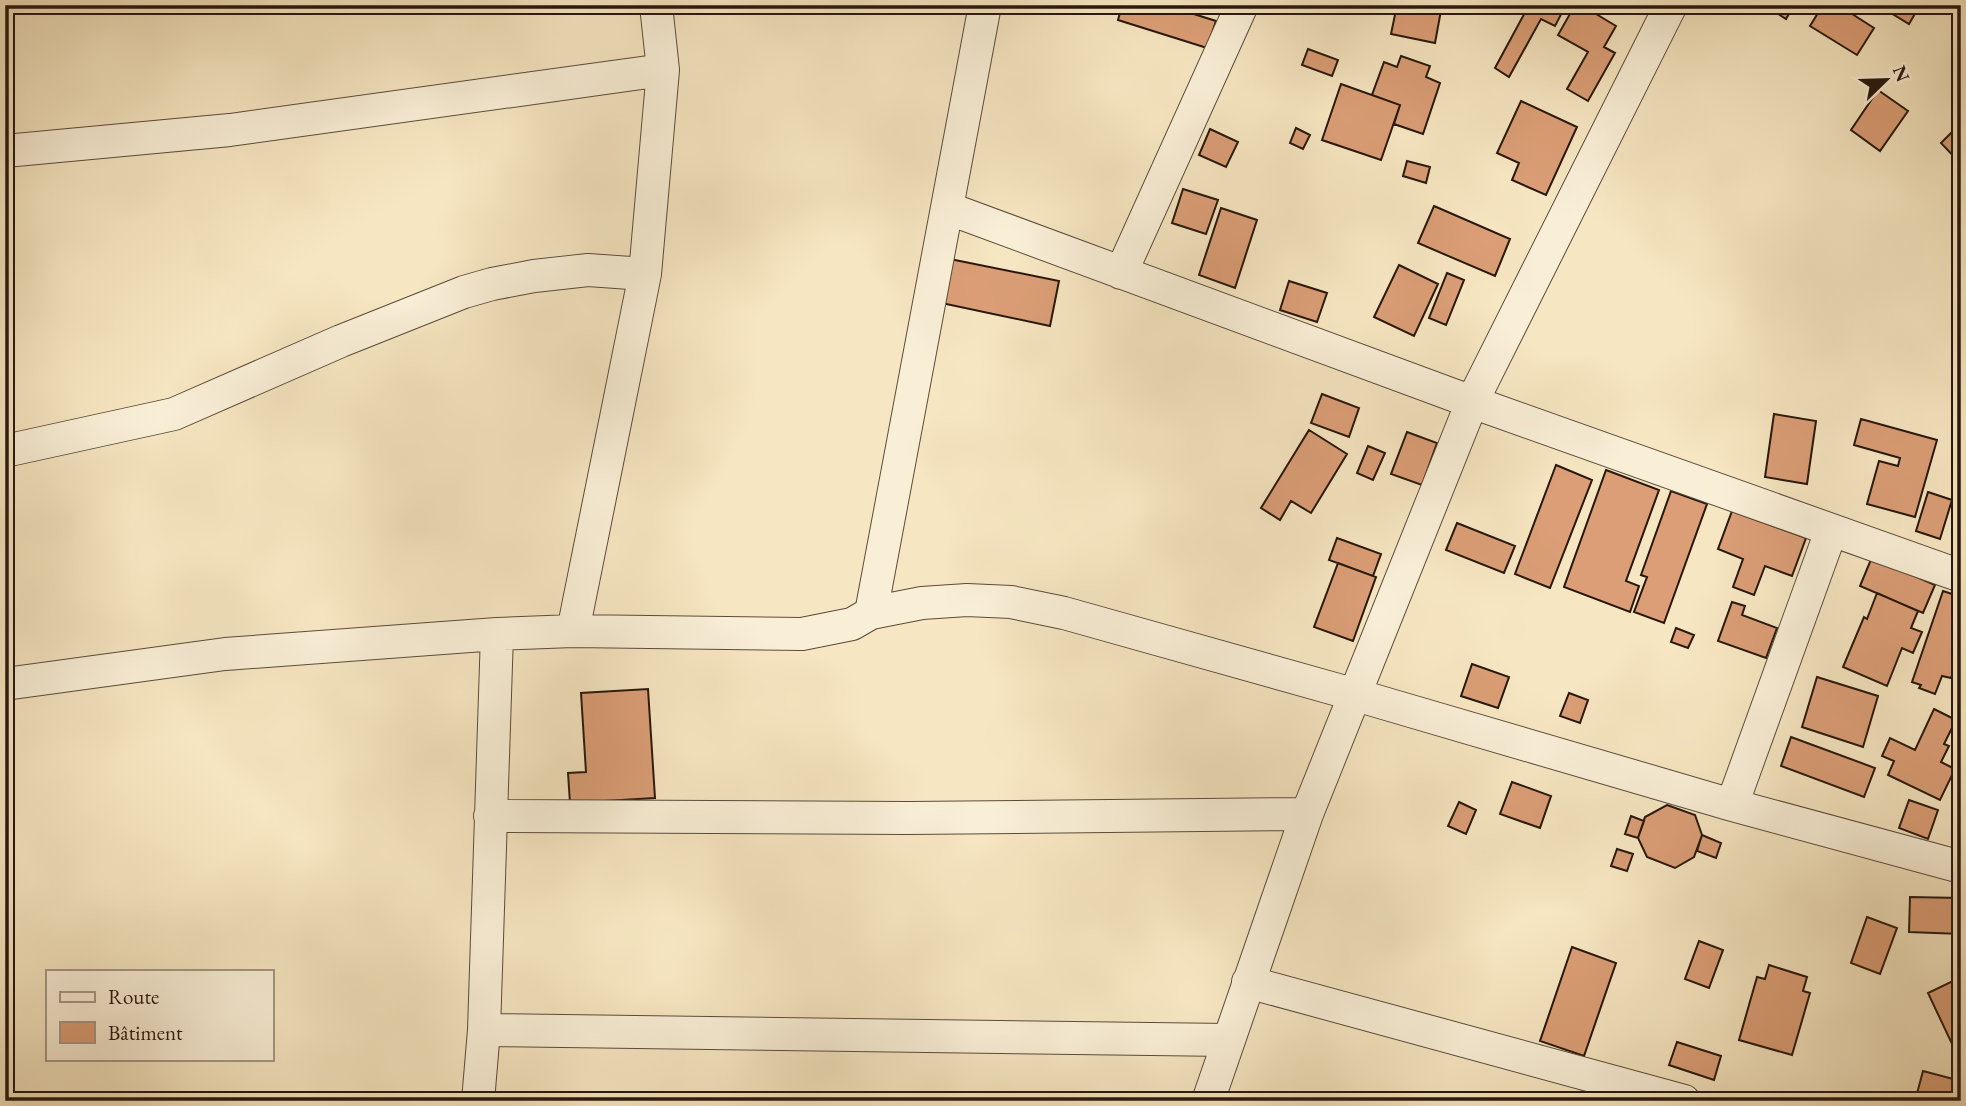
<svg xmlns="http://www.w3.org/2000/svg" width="1966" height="1106" viewBox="0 0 1966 1106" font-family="'EB Garamond',serif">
	<rect width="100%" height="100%" fill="#f6e6c1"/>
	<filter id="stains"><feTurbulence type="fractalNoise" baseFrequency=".00286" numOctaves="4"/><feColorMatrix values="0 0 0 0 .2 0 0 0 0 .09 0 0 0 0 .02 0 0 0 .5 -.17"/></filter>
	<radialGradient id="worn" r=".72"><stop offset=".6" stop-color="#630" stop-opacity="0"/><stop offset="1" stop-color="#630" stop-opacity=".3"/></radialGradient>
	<path fill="#db9e76" stroke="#27170e" stroke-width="2" d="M1122 5H1165L1216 21 1207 48 1118 20Z
		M1397 5H1442L1435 43 1391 34Z
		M1529 5H1566L1555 26 1541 19 1509 77 1495 68Z
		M1575 5H1581L1616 26 1604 47 1615 53 1588 101 1567 89 1588 52 1558 35Z
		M1764 5H1794L1786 19Z
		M1823 5H1838L1874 28 1857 55 1810 26Z
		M1878 5H1920L1909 24Z
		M1308 49 1338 60 1332 76 1302 65Z
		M1401 56 1430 66 1426 77 1440 83 1423 134 1394 124 1400 105 1372 95 1384 62 1397 67Z
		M1341 84 1400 105 1381 160 1322 140Z
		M1878 90 1908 111 1880 151 1851 130Z
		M1521 101 1577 127 1546 195 1512 180 1519 163 1497 153Z
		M1961 123V164L1941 143Z
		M1296 128 1310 135 1303 149 1290 143Z
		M1210 129 1238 142 1226 167 1199 155Z
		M1407 161 1430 167 1426 183 1403 176Z
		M1183 189 1218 200 1206 234 1172 223Z
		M1434 206 1510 239 1495 276 1418 243Z
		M1221 208 1257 220 1235 288 1199 275Z
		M940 257 1059 281 1050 326 932 301Z
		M1399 265 1438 284 1414 336 1374 317Z
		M1447 273 1464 280 1446 325 1429 318Z
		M1289 281 1327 293 1317 322 1280 310Z
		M1322 394 1359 408 1349 437 1311 423Z
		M1774 414 1816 421 1807 484 1765 477Z
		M1861 419 1937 440 1915 517 1867 504 1879 461 1898 466 1900 458 1854 445Z
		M1309 430 1347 454 1311 513 1291 501 1280 520 1261 508Z
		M1407 432 1437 443 1422 485 1391 474Z
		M1368 446 1385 453 1373 480 1357 473Z
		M1556 465 1592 480 1550 588 1515 574Z
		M1606 470 1659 490 1626 581 1639 586 1630 612 1564 587Z
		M1671 491 1707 504 1664 623 1634 612 1647 577 1641 575Z
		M1928 492 1952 500 1940 539 1916 531Z
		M1732 511 1806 538 1792 576 1765 566 1754 595 1733 587 1743 559 1718 549Z
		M1457 523 1515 546 1504 573 1446 550Z
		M1337 538 1381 554 1373 576 1329 560Z
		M1872 557 1935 585 1923 613 1860 586Z
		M1338 563 1376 577 1353 641 1314 627Z
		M1943 591 1961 597V650L1951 678 1942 676 1935 694 1919 688 1921 685 1912 682Z
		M1877 593 1918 611 1911 628 1922 632 1913 653 1902 648 1887 686 1843 667 1864 617 1867 619Z
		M1732 602 1745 606 1742 615 1777 628 1766 658 1718 641Z
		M1676 628 1694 635 1688 648 1671 642Z
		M1472 664 1509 677 1498 708 1461 696Z
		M1817 677 1878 696 1863 747 1802 727Z
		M648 689 655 798 570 803 568 773 586 772 581 693Z
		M1569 693 1588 700 1580 723 1560 716Z
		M1934 709 1956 720 1944 744 1949 746 1941 762 1955 769 1940 800 1888 775 1894 761 1882 756 1890 738 1915 750Z
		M1791 737 1875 768 1864 797 1781 766Z
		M1512 782 1551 796 1540 828 1500 814Z
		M1909 800 1938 810 1928 839 1899 828Z
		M1459 802 1476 810 1466 834 1448 826Z
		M1667 805 1695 815 1702 835 1694 857 1675 868 1647 857 1638 838 1645 817Z
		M1631 816 1644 821 1638 838 1625 834Z
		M1702 835 1721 843 1716 858 1697 851Z
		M1617 849 1633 854 1627 871 1611 866Z
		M1910 897 1961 898V934L1909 932Z
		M1867 917 1897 928 1880 974 1851 963Z
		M1699 941 1723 950 1709 988 1685 979Z
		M1572 947 1616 963 1584 1056 1540 1041Z
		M1769 965 1807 977 1803 991 1810 993 1792 1055 1739 1040 1757 977 1765 979Z
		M1957 979 1961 987V1042L1953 1046 1928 993Z
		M1677 1042 1721 1056 1714 1080 1669 1065Z
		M1923 1071 1961 1081 1960 1101H1915Z"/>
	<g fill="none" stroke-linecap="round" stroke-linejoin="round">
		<g stroke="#5b4b3b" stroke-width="34">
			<path id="minor" d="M5 151 230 130 663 70
				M947 208 1472 402 1961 576
				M1121 273 1242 5
				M5 451 174 414 341 341 464 292 492 284 534 276 588 270 645 274
				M871 613 985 5
				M573 631 645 274 663 70 656 5
				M5 684 225 654 497 634 573 631 802 634 852 624 871 613 922 603 967 600 1011 602 1064 613 1356 695 1732 805 1961 867
				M1732 805 1831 531
				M490 816 908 818 1307 814
				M1248 982 1684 1101
				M484 1030 1228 1040
				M478 1101 484 1030 497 634
				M1208 1101 1307 814 1472 402 1671 5"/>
		</g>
		<use href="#minor" stroke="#f9efd7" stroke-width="32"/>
	</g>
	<rect width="1966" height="1106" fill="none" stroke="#f6e6c1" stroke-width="28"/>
	<rect x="7" y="7" width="1952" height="1092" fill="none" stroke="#27170e" stroke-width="3.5"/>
	<rect x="14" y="14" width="1938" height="1078" fill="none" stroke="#27170e" stroke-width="2"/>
	<rect x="46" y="970" width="228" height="91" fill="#f9efd7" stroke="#a59987" stroke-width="2"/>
	<rect x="60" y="992" width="35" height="10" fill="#f9efd7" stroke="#a59987" stroke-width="2"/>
	<text x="108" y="1004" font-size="21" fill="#27170e">Route</text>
	<rect x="60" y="1022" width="35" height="21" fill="#db9e76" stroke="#a59987" stroke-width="2"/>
	<text x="108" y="1040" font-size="21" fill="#27170e">Bâtiment</text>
	<g transform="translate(1886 80) rotate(67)" stroke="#f9efd7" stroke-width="5" paint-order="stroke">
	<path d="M0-5L12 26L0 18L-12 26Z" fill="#27170e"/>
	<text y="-10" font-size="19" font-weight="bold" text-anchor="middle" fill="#27170e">N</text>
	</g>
	<rect width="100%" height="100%" filter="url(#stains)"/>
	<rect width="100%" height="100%" fill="url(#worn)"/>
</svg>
